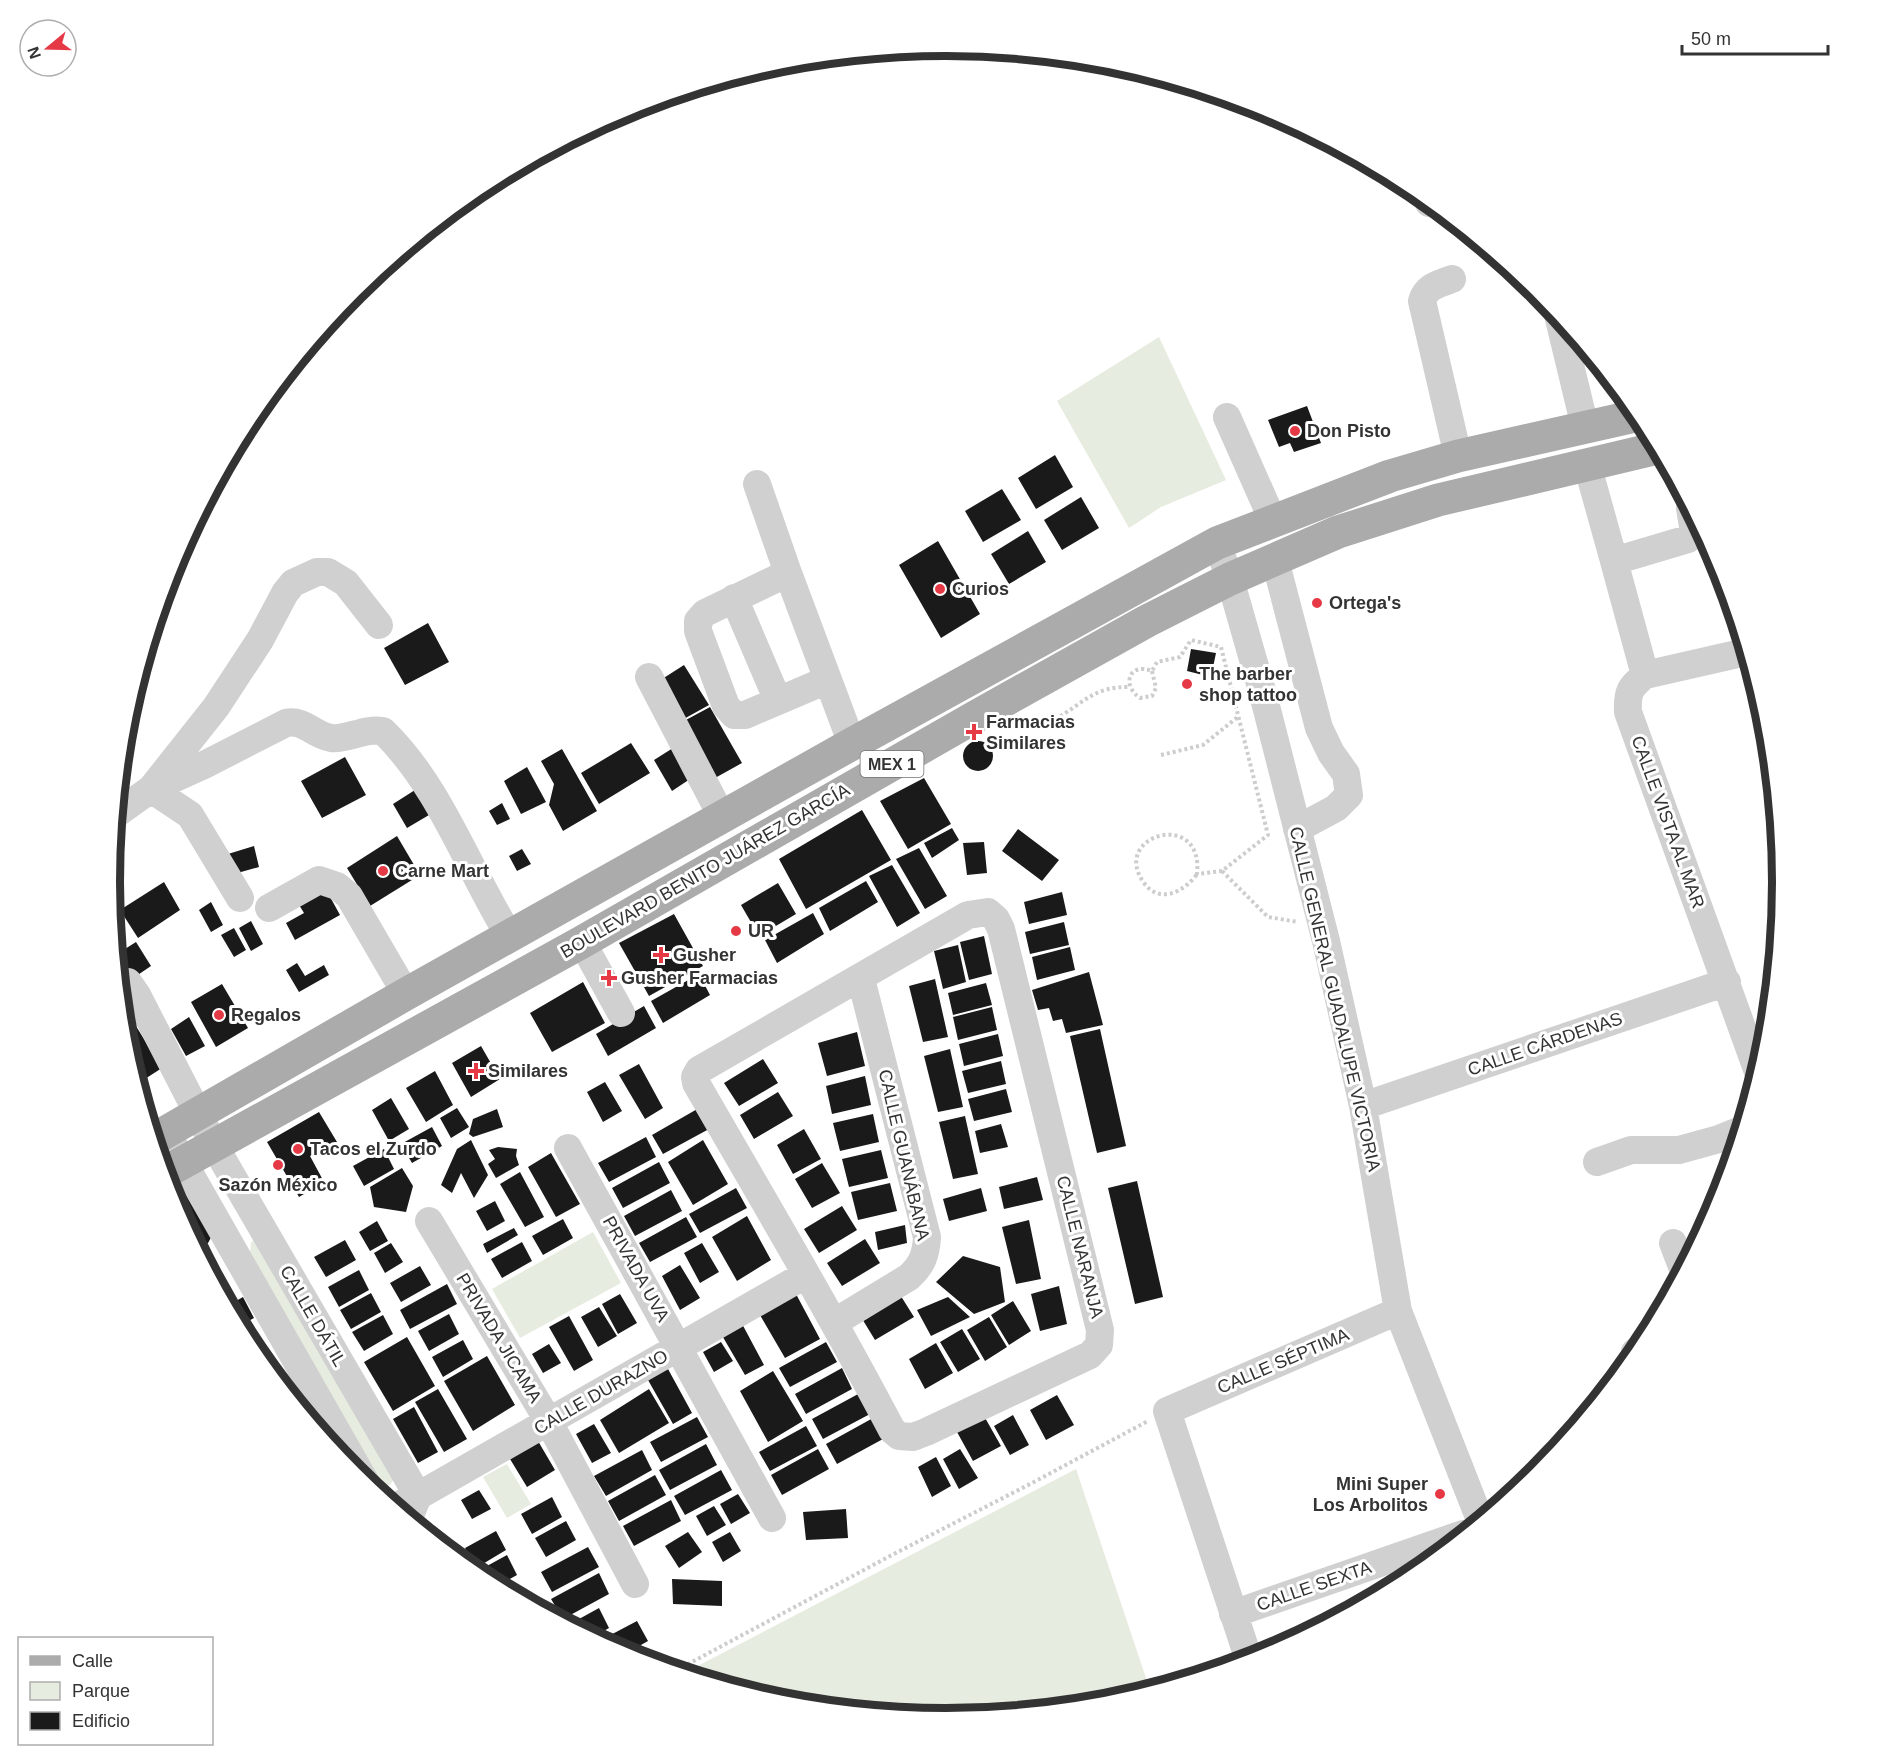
<svg xmlns="http://www.w3.org/2000/svg" width="1892" height="1763" viewBox="0 0 1892 1763" font-family="Helvetica,sans-serif">
	<rect width="100%" height="100%" fill="#fff"/>
	<path fill="#e6ecdf" d="M1159 337 1226 480 1161 507 1129 528 1057 401Z
		M593 1232 621 1283 520 1338 492 1289Z
		M259 1238 396 1476 390 1485H382L374 1479 250 1254 251 1242Z
		M507 1464 531 1504 507 1518 483 1477Z
		M1076 1469 1150 1690 1109 1702 946 1718 782 1702 686 1672Z"/>
	<path fill="#1a1a1a" d="M1307 406 1321 443 1294 452 1290 443 1279 447 1268 420Z
		M1055 455 1073 487 1036 509 1018 478Z
		M1002 489 1021 520 983 542 965 511Z
		M1081 497 1099 528 1062 550 1044 520Z
		M1028 531 1046 562 1009 584 991 554Z
		M938 541 980 614 941 638 899 565Z
		M428 623 449 662 405 685 384 648Z
		M1191 649 1216 653 1211 677 1187 671Z
		M684 665 709 705 682 720 659 681Z
		M710 707 742 763 715 778 684 721Z
		M963 756a15 15 0 1 1 30 0a15 15 0 1 1-30 0Z
		M631 743 650 773 599 804 581 773Z
		M673 748 690 779 672 791 654 760Z
		M562 749 597 811 563 831 549 805 554 784 541 761Z
		M345 757 366 795 322 818 301 781Z
		M527 767 546 802 521 814 504 781Z
		M924 778 951 824 908 849 880 801Z
		M415 790 429 815 407 828 393 804Z
		M502 803 510 819 497 825 489 811Z
		M862 810 891 860 806 909 779 859Z
		M952 828 959 840 932 858 924 843Z
		M1018 829 1059 860 1042 881 1002 851Z
		M397 836 420 875 370 906 347 868Z
		M984 842 987 873 967 875 963 843Z
		M254 846 259 867 234 874 228 854Z
		M919 848 947 896 925 909 896 859Z
		M522 849 531 864 517 871 509 856Z
		M892 865 920 913 897 927 869 876Z
		M866 881 878 902 830 931 819 908Z
		M164 882 180 910 138 938 120 910Z
		M778 883 796 914 759 936 741 905Z
		M323 884 340 915 295 940 286 923 304 913 296 900Z
		M1062 892 1067 915 1029 924 1024 902Z
		M211 902 223 925 211 932 199 910Z
		M813 913 824 934 777 963 765 940Z
		M674 914 703 966 649 996 619 943Z
		M251 921 263 944 251 951 239 928Z
		M1064 922 1069 945 1030 954 1025 932Z
		M234 928 246 950 234 957 221 935Z
		M984 936 992 974 969 980 960 942Z
		M136 942 151 966 120 987 117 954Z
		M958 945 966 982 943 989 934 951Z
		M1070 947 1075 970 1037 980 1032 957Z
		M297 963 305 976 324 965 329 975 299 992 286 970Z
		M1089 972 1103 1025 1066 1033 1062 1019 1053 1021 1049 1008 1038 1010 1032 990Z
		M699 974 710 995 663 1023 651 1001Z
		M935 979 948 1037 923 1042 909 986Z
		M583 982 605 1023 552 1052 530 1013Z
		M986 983 992 1005 953 1015 948 993Z
		M222 984 248 1028 216 1047 191 1002Z
		M121 1002 162 1068 137 1084 126 1044Z
		M644 1006 656 1028 608 1056 596 1034Z
		M992 1007 997 1030 958 1040 953 1017Z
		M189 1017 205 1046 186 1056 171 1029Z
		M1100 1029 1126 1146 1097 1153 1070 1036Z
		M857 1032 865 1066 827 1076 818 1043Z
		M998 1034 1003 1056 964 1066 959 1044Z
		M481 1046 500 1079 471 1097 452 1063Z
		M950 1049 963 1107 938 1112 924 1056Z
		M763 1059 778 1083 739 1106 724 1083Z
		M1001 1061 1006 1084 968 1093 962 1071Z
		M639 1064 663 1108 645 1119 619 1075Z
		M435 1071 453 1105 426 1122 406 1088Z
		M865 1076 871 1105 832 1114 826 1086Z
		M605 1082 622 1111 603 1122 587 1092Z
		M1006 1089 1012 1112 974 1121 968 1099Z
		M778 1092 793 1116 754 1139 740 1115Z
		M391 1098 409 1129 389 1141 372 1110Z
		M457 1108 469 1127 451 1138 440 1118Z
		M699 1108 709 1129 663 1154 652 1135Z
		M497 1109 503 1127 473 1137 469 1134 473 1119Z
		M319 1112 337 1142 310 1156 324 1182 299 1197 267 1142Z
		M873 1114 879 1142 840 1151 833 1123Z
		M965 1116 978 1174 953 1179 939 1122Z
		M1001 1124 1008 1147 980 1153 975 1131Z
		M432 1127 442 1146 412 1163 401 1144Z
		M804 1129 821 1159 793 1174 777 1145Z
		M646 1137 656 1157 609 1182 598 1163Z
		M471 1140 488 1175 474 1198 461 1173 452 1193 441 1185 457 1149Z
		M703 1140 728 1184 693 1205 668 1162Z
		M498 1147 517 1149 516 1156 519 1165 496 1178 488 1164 495 1159 489 1150Z
		M384 1149 394 1169 364 1186 353 1166Z
		M881 1150 888 1178 849 1187 842 1159Z
		M551 1153 580 1204 556 1217 528 1167Z
		M659 1162 670 1183 623 1208 612 1188Z
		M822 1163 840 1193 812 1208 795 1179Z
		M402 1168 413 1186 406 1212 374 1207 370 1187Z
		M520 1172 544 1217 525 1227 500 1184Z
		M1037 1177 1043 1200 1004 1209 999 1187Z
		M1137 1181 1163 1297 1135 1304 1108 1188Z
		M890 1183 897 1211 858 1220 851 1192Z
		M736 1188 747 1208 700 1233 689 1214Z
		M981 1188 987 1211 949 1221 943 1199Z
		M671 1190 682 1211 635 1236 624 1216Z
		M184 1195 195 1200 213 1234 208 1243 198 1247 173 1202Z
		M495 1201 505 1221 487 1231 476 1211Z
		M842 1206 857 1230 819 1253 804 1229Z
		M747 1216 771 1260 737 1281 712 1237Z
		M686 1217 697 1237 650 1262 639 1243Z
		M563 1219 573 1238 543 1255 532 1236Z
		M1029 1220 1041 1279 1016 1284 1002 1227Z
		M377 1221 388 1241 370 1251 359 1232Z
		M905 1225 907 1243 878 1250 875 1232Z
		M514 1228 518 1235 487 1253 483 1244Z
		M865 1239 880 1263 842 1286 827 1263Z
		M345 1240 356 1260 326 1277 314 1257Z
		M522 1242 532 1261 502 1278 491 1259Z
		M391 1243 403 1262 385 1273 374 1253Z
		M702 1243 719 1272 700 1283 684 1253Z
		M205 1252 215 1271 211 1273 201 1254Z
		M963 1256 1000 1267 1005 1302 974 1314 936 1282Z
		M680 1265 700 1298 680 1310 662 1276Z
		M420 1266 431 1285 401 1302 390 1283Z
		M359 1270 369 1290 339 1307 328 1287Z
		M447 1284 457 1304 410 1329 400 1310Z
		M1059 1286 1067 1324 1040 1331 1031 1294Z
		M371 1293 381 1312 351 1329 340 1310Z
		M899 1293 914 1317 875 1340 861 1317Z
		M620 1294 637 1323 618 1334 602 1304Z
		M796 1294 820 1339 785 1358 760 1315Z
		M243 1297 254 1318 239 1326 229 1305Z
		M948 1297 970 1317 931 1336 917 1310Z
		M1013 1301 1031 1331 1009 1345 991 1315Z
		M599 1307 617 1336 598 1347 581 1317Z
		M449 1314 459 1334 429 1351 418 1331Z
		M383 1315 393 1334 364 1351 352 1332Z
		M569 1316 593 1360 574 1371 549 1327Z
		M989 1317 1007 1347 985 1361 967 1330Z
		M740 1320 764 1365 745 1375 720 1332Z
		M962 1329 980 1359 958 1372 940 1342Z
		M407 1337 435 1386 393 1411 364 1362Z
		M463 1340 473 1359 443 1377 432 1357Z
		M721 1342 733 1361 714 1372 703 1352Z
		M826 1342 837 1362 790 1387 779 1368Z
		M936 1343 953 1373 925 1389 909 1359Z
		M549 1344 561 1363 543 1373 532 1354Z
		M266 1347 276 1366 270 1370 256 1352Z
		M487 1356 515 1405 473 1431 444 1381Z
		M842 1368 852 1389 806 1414 795 1394Z
		M668 1369 692 1413 673 1424 648 1380Z
		M773 1371 803 1421 768 1442 740 1391Z
		M438 1389 467 1439 444 1452 415 1402Z
		M649 1389 669 1423 619 1453 600 1420Z
		M860 1393 870 1414 823 1439 812 1419Z
		M1057 1395 1074 1425 1046 1440 1030 1410Z
		M414 1407 438 1452 418 1463 393 1419Z
		M1013 1415 1029 1445 1010 1455 994 1426Z
		M984 1416 1001 1446 973 1461 957 1432Z
		M697 1417 708 1437 661 1462 650 1442Z
		M873 1418 883 1439 837 1464 826 1444Z
		M594 1424 611 1453 592 1463 576 1434Z
		M806 1426 817 1446 770 1471 759 1452Z
		M538 1441 555 1470 527 1487 510 1459Z
		M706 1444 717 1465 670 1490 659 1470Z
		M818 1449 829 1469 782 1495 771 1475Z
		M960 1449 978 1478 959 1489 943 1459Z
		M642 1450 652 1470 606 1496 594 1476Z
		M936 1457 951 1486 932 1497 918 1467Z
		M721 1470 732 1490 685 1515 674 1496Z
		M655 1475 666 1495 619 1521 608 1501Z
		M479 1490 491 1509 472 1519 461 1500Z
		M738 1494 750 1513 731 1524 720 1504Z
		M552 1497 562 1517 532 1534 521 1514Z
		M671 1500 681 1521 634 1546 623 1526Z
		M714 1506 726 1525 707 1536 696 1516Z
		M846 1509 848 1538 806 1540 803 1512Z
		M566 1521 576 1540 546 1557 535 1538Z
		M496 1531 506 1550 476 1568 465 1548Z
		M688 1532 702 1552 679 1568 665 1546Z
		M730 1532 741 1551 723 1562 712 1542Z
		M588 1547 599 1567 552 1592 541 1572Z
		M507 1555 517 1575 497 1586 477 1573 476 1572Z
		M599 1573 609 1594 563 1619 551 1599Z
		M672 1579 722 1581V1606L673 1604Z
		M599 1608 609 1628 593 1637 570 1624Z
		M637 1621 648 1641 625 1654 601 1640Z"/>
	<g fill="none" stroke-linecap="round" stroke-linejoin="round">
		<path stroke="#cdcdcd" stroke-width="4" stroke-dasharray="3 3" stroke-linecap="butt" d="M1152 671 1156 688 1152 696 1140 698C1121 685 1129 662 1152 671L1157 662 1180 657 1191 640 1221 647 1268 835 1222 871 1197 874C1204 808 1109 835 1144 883 1160 905 1185 891 1197 874
			M1033 729C1041 725 1049 723 1056 719 1083 703 1095 686 1130 687
			M1161 755 1203 745 1239 716
			M1222 871 1268 917 1298 922
			M677 1670 890 1556 1032 1483 1148 1421"/>
		<path stroke="#d0d0d0" stroke-width="28" d="M1429 201V203
			M1452 279C1439 284 1426 286 1422 301L1458 456
			M1558 315 1585 427
			M1227 417 1273 521
			M1587 464 1614 561 1688 539 1694 533 1690 508
			M757 484 788 573
			M1217 543 1230 579 1264 698 1326 941 1363 1106 1398 1311 1480 1520
			M1275 560 1319 728 1331 753 1346 774 1349 795 1336 808 1297 829
			M1614 561 1645 675
			M734 598 778 701
			M1746 652 1645 675C1630 687 1627 692 1628 712L1758 1072
			M649 677 722 817
			M827 680 745 715H734L726 706 698 631V621L705 613 788 573 852 744
			M151 789 204 765 286 723C304 719 313 735 331 738 348 740 363 728 383 731 440 786 468 869 510 937
			M151 789 190 815 240 898
			M116 814 151 789 216 707 260 640 285 593 293 583 317 572H328L346 583 379 625
			M269 908 319 880 337 886 349 896 406 994
			M988 912 996 919 1001 929 1100 1330 1099 1345 1090 1355 926 1432 913 1437 899 1436 892 1430C830 1312 762 1198 696 1083L695 1077 699 1070 968 915Z
			M582 942 621 1013
			M128 982 137 995 214 1145 418 1496 409 1518
			M1363 1106 1727 982
			M166 1132 366 1483
			M568 1148 772 1518
			M1597 1162 1631 1150H1679L1719 1139 1741 1130
			M429 1221 549 1422 635 1584
			M1673 1243 1683 1269
			M835 1322 909 1277C922 1265 926 1255 927 1237L861 979
			M1635 1352V1354
			M403 1503 418 1496 805 1275
			M1233 1614 1463 1534
			M1249 1660 1167 1411 1398 1311"/>
		<path stroke="#ababab" stroke-width="33" d="M154 1139 406 994 852 744 1217 543 1390 476 1458 456 1640 415
			M164 1173 582 942 975 717 1147 621 1230 579 1338 532 1438 500 1658 448"/>
	</g>
	<g fill="#e63946" stroke="#fff" stroke-width="2">
		<circle cx="1295" cy="431" r="6"/>
		<circle cx="940" cy="589" r="6"/>
		<circle cx="1317" cy="603" r="6"/>
		<circle cx="1187" cy="684" r="6"/>
		<path d="M971 723h6v6h6v6h-6v6h-6v-6h-6v-6h6z"/>
		<circle cx="383" cy="871" r="6"/>
		<circle cx="736" cy="931" r="6"/>
		<path d="M658 946h6v6h6v6h-6v6h-6v-6h-6v-6h6z"/>
		<path d="M606 969h6v6h6v6h-6v6h-6v-6h-6v-6h6z"/>
		<circle cx="219" cy="1015" r="6"/>
		<path d="M473 1062h6v6h6v6h-6v6h-6v-6h-6v-6h6z"/>
		<circle cx="298" cy="1149" r="6"/>
		<circle cx="278" cy="1165" r="6"/>
		<circle cx="1440" cy="1494" r="6"/>
	</g>
	<g text-anchor="middle" stroke-width="6" stroke-linejoin="round" paint-order="stroke">
		<rect fill="#fff" stroke="#707070" stroke-width="1.5" x="860.5" y="751" width="63" height="26" rx="4.5"/>
		<g font-size="16" font-weight="bold" fill="#333">
			<text x="892" y="770">MEX 1</text>
		</g>
		<g font-size="18" font-weight="bold" fill="#333" stroke="#fff" text-anchor="start">
			<text x="1307" y="437">Don Pisto</text>
			<text x="952" y="595">Curios</text>
			<text x="1329" y="609">Ortega's</text>
			<text x="1199" y="680">The barber<tspan x="1199" dy="21">shop tattoo</tspan></text>
			<text x="986" y="728">Farmacias<tspan x="986" dy="21">Similares</tspan></text>
			<text x="395" y="877">Carne Mart</text>
			<text x="748" y="937">UR</text>
			<text x="673" y="961">Gusher</text>
			<text x="621" y="984">Gusher Farmacias</text>
			<text x="231" y="1021">Regalos</text>
			<text x="488" y="1077">Similares</text>
			<text x="310" y="1155">Tacos el Zurdo</text>
			<text x="278" y="1191" text-anchor="middle">Sazón México</text>
			<text x="1428" y="1490" text-anchor="end">Mini Super<tspan x="1428" dy="21">Los Arbolitos</tspan></text>
		</g>
		<g font-size="18" fill="#333" stroke="#fff">
			<text transform="translate(1668 822) rotate(70)" y="6">CALLE VISTA AL MAR</text>
			<text transform="translate(705 871) rotate(-30)" y="6">BOULEVARD BENITO JUÁREZ GARCÍA</text>
			<text transform="translate(1335 999) rotate(77)" y="6">CALLE GENERAL GUADALUPE VICTORIA</text>
			<text transform="translate(1545 1044) rotate(-19)" y="6">CALLE CÁRDENAS</text>
			<text transform="translate(904 1155) rotate(77)" y="6">CALLE GUANÁBANA</text>
			<text transform="translate(1080 1247) rotate(76)" y="6">CALLE NARANJA</text>
			<text transform="translate(636 1269) rotate(61)" y="6">PRIVADA UVA</text>
			<text transform="translate(313 1316) rotate(60)" y="6">CALLE DÁTIL</text>
			<text transform="translate(499 1338) rotate(59)" y="6">PRIVADA JICAMA</text>
			<text transform="translate(1283 1361) rotate(-23)" y="6">CALLE SÉPTIMA</text>
			<text transform="translate(601 1392) rotate(-30)" y="6">CALLE DURAZNO</text>
			<text transform="translate(1314 1586) rotate(-19)" y="6">CALLE SEXTA</text>
		</g>
	</g>
	<path d="M0 0H1892V1763H0ZM120 882a826 826 0 1 1 1652 0a826 826 0 1 1-1652 0Z" fill="#fff" fill-rule="evenodd"/>
	<path fill="none" stroke="#333" stroke-width="8" d="M120 882a826 826 0 1 1 1652 0a826 826 0 1 1-1652 0Z"/>
	<rect x="18" y="1637" width="195" height="108" fill="#ffffff" stroke="#adadad" stroke-width="1.5"/>
	<rect x="30" y="1656" width="30" height="9" fill="#ababab" stroke="#adadad" stroke-width="1.5"/>
	<text x="72" y="1667" font-size="18" fill="#333333">Calle</text>
	<rect x="30" y="1682" width="30" height="18" fill="#e6ecdf" stroke="#adadad" stroke-width="1.5"/>
	<text x="72" y="1697" font-size="18" fill="#333333">Parque</text>
	<rect x="30" y="1712" width="30" height="18" fill="#1a1a1a" stroke="#adadad" stroke-width="1.5"/>
	<text x="72" y="1727" font-size="18" fill="#333333">Edificio</text>
	<g transform="translate(48 48) rotate(251)"><circle r="28" fill="#ffffff" stroke="#adadad" stroke-width="1.5"/>
	<path d="M0-4.5L10 22L0 15L-10 22Z" fill="#e63946"/>
	<text y="-9" font-size="16" font-weight="bold" text-anchor="middle" fill="#333333">N</text>
	</g>
	<path d="M1682 45v9h146v-9" fill="none" stroke="#333333" stroke-width="3"/>
	<text x="1691" y="45" font-size="18" fill="#333333" stroke="#ffffff" stroke-width="4.5" paint-order="stroke">50 m</text>
</svg>
